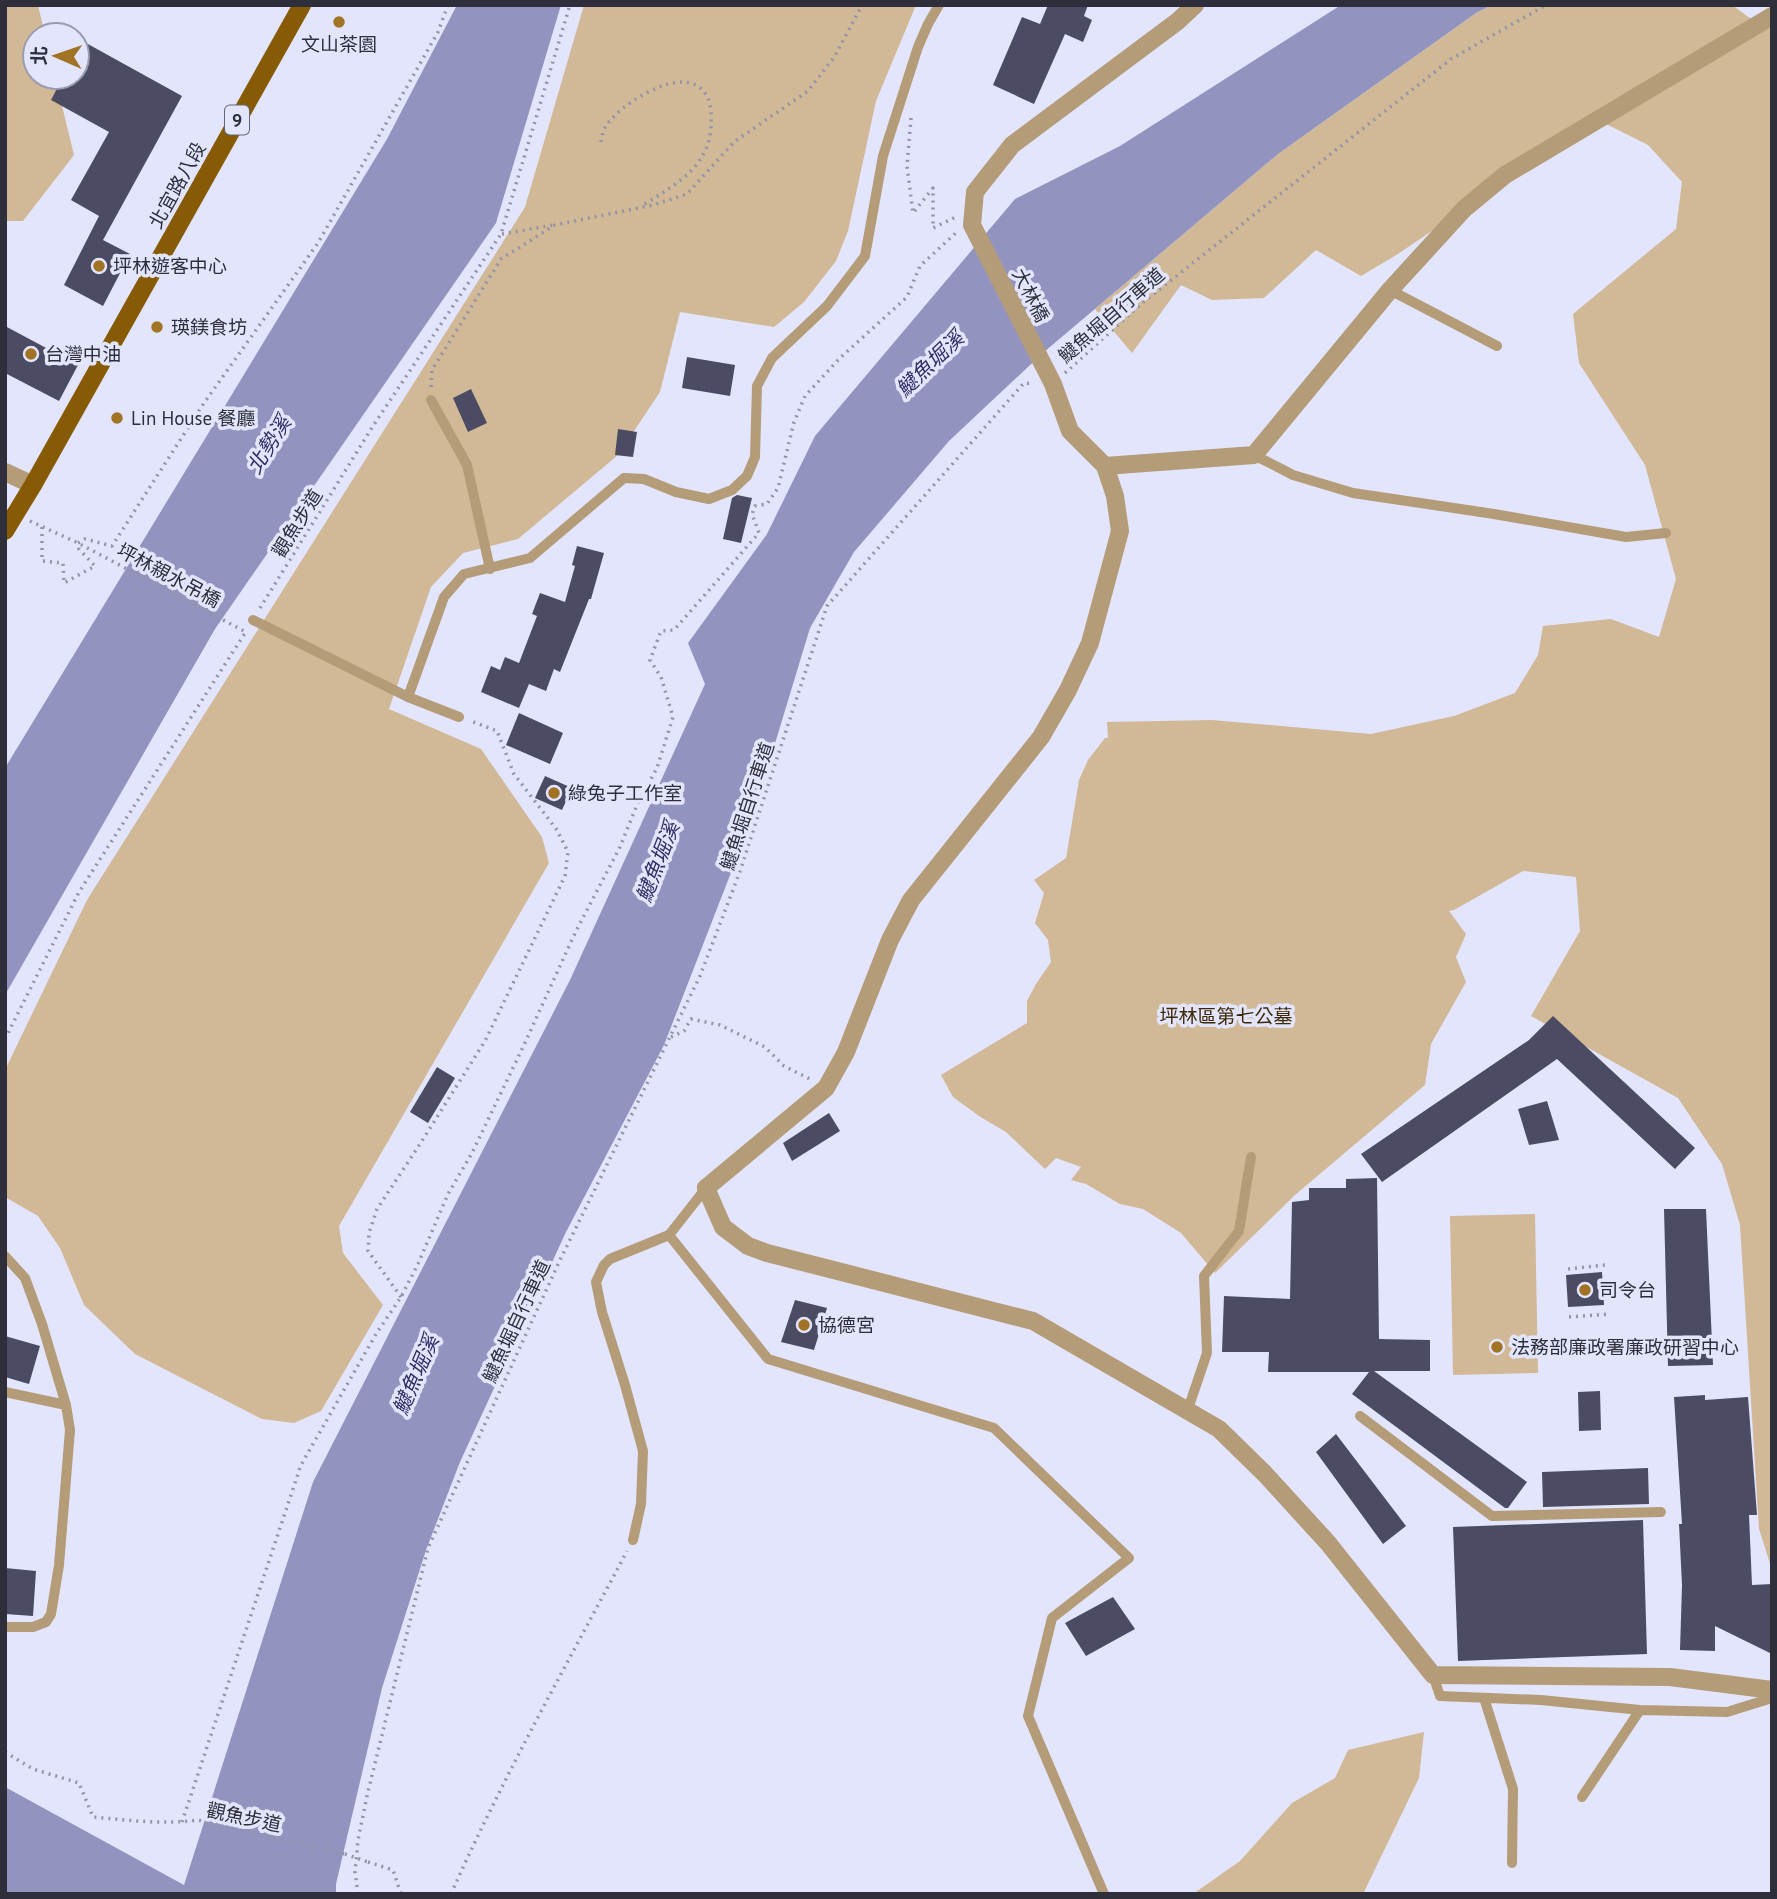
<svg xmlns="http://www.w3.org/2000/svg" width="1777" height="1899" viewBox="0 0 1777 1899" font-family="'PT Sans','Noto Sans TC',sans-serif">
	<rect width="100%" height="100%" fill="#e3e5fd"/>
	<path fill="#d1b896" d="M5 5H38L45 35H35V77H55L74 155 23 221H5Z
		M584 5H916L876 101 848 231 836 261 804 302 774 327 680 312 660 392 618 455 518 539 463 553 431 587 389 709 481 749 542 837 549 863 339 1226 343 1253 383 1305 321 1411 294 1423 262 1419 135 1354 84 1305 60 1248 38 1216 5 1197V1070L87 900 525 207Z
		M1492 5H1732L1758 24 1772 21V1570L1759 1529 1740 1225 1722 1164 1678 1098 1531 1016 1580 931 1576 877 1523 871 1454 910 1449 911 1466 934 1456 957 1466 982 1431 1044 1425 1085 1295 1195 1215 1273 1181 1233 1143 1209 1120 1204 1086 1184 1071 1180 1081 1167 1056 1158 1045 1169 1006 1132 979 1116 953 1097 941 1075 1027 1023V1001L1036 984 1051 962 1048 940 1035 923 1044 893 1034 880 1066 858 1079 780 1088 760 1105 738H1108L1107 722 1212 720 1371 734 1454 716 1515 693 1538 655 1543 626 1611 619 1659 637 1676 579 1645 465 1579 363 1573 314 1676 229 1682 182 1648 145 1596 119 1398 254 1361 276 1316 250 1264 298 1212 300 1181 285 1132 353 1095 309 1278 154 1476 13Z
		M1535 1214 1538 1373 1453 1375 1450 1216Z
		M1424 1732 1419 1778 1363 1894H1193L1240 1861 1292 1803 1335 1778 1348 1750Z"/>
	<path fill="#9294bf" d="M457 5H561L496 223 215 629 5 995V768L387 139Z
		M1341 5H1492L1476 13 1278 154 1044 352 949 441 854 552 810 628 753 816 664 1045 566 1232 460 1462 426 1550 382 1688 336 1884V1894H5V1787L184 1885 313 1482 570 980 705 684 688 643 767 534 815 436 1015 199 1120 146Z"/>
	<path fill="#4b4c64" d="M1048 5H1088L1084 16 1092 20 1083 42 1065 34 1034 104 993 85 1022 17 1040 24Z
		M77 38 182 96 103 240 130 254 103 306 64 285 99 216 71 200 109 132 51 100 63 77H77Z
		M5 326 78 365 59 401 5 373Z
		M687 357 735 365 730 396 682 388Z
		M471 389 487 423 468 432 453 398Z
		M618 429 637 432 633 457 615 455Z
		M737 495 752 498 741 543 723 539 732 498Z
		M577 546 604 553 591 599H589L560 672 554 669 546 691 529 684 519 708 481 692 491 666 500 670 505 657 519 663 537 616 532 614 540 593 565 602 575 566 572 565Z
		M519 713 563 733 550 764 506 745Z
		M545 776 572 788 562 810 535 798Z
		M1553 1016 1695 1148 1675 1169 1557 1059 1382 1182 1361 1154 1529 1040Z
		M437 1067 455 1078 428 1123 410 1112Z
		M1547 1101 1559 1140 1529 1145 1518 1109Z
		M829 1113 840 1131 792 1161 783 1143Z
		M1377 1178 1379 1339 1430 1340V1371H1374L1527 1482 1508 1508H1505L1352 1394 1369 1372H1268L1269 1352H1222L1224 1296 1290 1299 1292 1202 1309 1200V1188H1346V1179Z
		M1664 1209H1706L1713 1365 1668 1366Z
		M1602 1272 1604 1305 1568 1307 1566 1275Z
		M795 1300 827 1308 814 1350 781 1342Z
		M5 1336 40 1346 29 1384 5 1377Z
		M1600 1391 1601 1430 1579 1431 1578 1392Z
		M1705 1395V1400L1748 1397 1757 1515H1749L1752 1585 1772 1584V1654L1715 1626V1651L1680 1650 1682 1585 1679 1524H1682L1674 1397Z
		M1336 1434 1406 1526 1383 1544 1316 1452Z
		M1648 1468 1649 1504 1543 1507 1542 1472Z
		M1643 1520 1647 1654 1458 1661 1453 1527Z
		M5 1568 36 1571 33 1616 5 1614Z
		M1113 1597 1135 1629 1086 1656 1065 1623Z"/>
	<g fill="none" stroke-linecap="round" stroke-linejoin="round">
		<path stroke="#9394a6" stroke-width="3.5" stroke-dasharray="2 5" stroke-linecap="butt" d="M911 118 907 166 913 213 933 188V228L956 217
			M601 142C602 137 603 130 606 126 619 105 675 69 699 87 709 94 711 106 711 116 714 164 679 183 643 205
			M502 234 553 225
			M1065 373 1141 304 1451 59 1546 5
			M431 387 432 370 501 259 555 225 653 205 687 194 734 142 808 91 835 56 862 5
			M30 521 78 543 244 631
			M42 527V561L63 563 64 583 95 566 79 549 78 543
			M78 543 85 539 112 546 204 403 318 243 438 32 448 5
			M260 608 373 426 501 234 570 5
			M671 1037 684 1031 691 1019 720 1025 765 1047 784 1066 810 1079
			M5 1039 79 892 247 630
			M1568 1269 1605 1265
			M401 1297 368 1251 369 1233 377 1209 420 1144 485 1041 565 876 568 852 557 830 514 774 497 731 471 721
			M1569 1317 1610 1314
			M5 1752 33 1769 79 1783 93 1817C128 1820 163 1825 198 1820L345 1854
			M182 1822 301 1465 376 1334 401 1297 418 1264 448 1194 472 1153 523 1047 576 931 620 847 637 805 657 768 673 717 661 677 650 660 661 631 674 630 759 533 752 514 755 506 767 504 778 488 794 422 805 396 840 358 907 297 920 266 958 231
			M368 1862 393 1870 401 1894
			M358 1894 355 1872 358 1840 367 1796 428 1548 560 1260 700 976 739 874 827 606 1024 383 1033 384
			M451 1894C503 1777 567 1664 627 1551"/>
		<path stroke="#b49c79" stroke-width="10" d="M1390 290 1497 346
			M431 400 467 465 490 569
			M1254 455 1293 475 1353 493 1494 514 1626 537 1666 533
			M253 620 408 697 459 717
			M408 697 444 597 464 574 530 558 624 478 644 479 676 492 709 499 732 490 747 476 755 457 757 386 772 358 827 306 865 256 883 156 918 47 928 24 939 5
			M669 1235 768 1359 994 1428 1129 1558 1052 1618 1028 1716 1104 1894
			M5 1256 25 1278 42 1324 66 1405 70 1430 59 1565 51 1614 46 1622 33 1627H5
			M5 1392 66 1405
			M1187 1412 1207 1353 1204 1276 1239 1231 1251 1157
			M1360 1416 1492 1516 1661 1512
			M633 1540 641 1504 643 1451 625 1385 602 1312 596 1282 604 1265 610 1259 669 1235 706 1188
			M1433 1675 1440 1696 1541 1700 1640 1710 1727 1712 1772 1698
			M1484 1698 1513 1789 1512 1863
			M1582 1797 1640 1710"/>
		<path stroke="#b49c79" stroke-width="18" d="M1195 5 1178 21 1012 145 975 192 972 225 1053 384 1070 431 1105 466 1115 496 1120 531 1090 643 1068 690 1041 737 911 900 890 940 846 1052 826 1088 706 1188 723 1227 748 1246 767 1253 1033 1321 1219 1429 1265 1474 1328 1543 1433 1675 1670 1677 1772 1690
			M1105 466 1254 455 1390 290 1464 209 1505 175 1772 16
			M5 472 33 485"/>
		<path stroke="#875b05" stroke-width="18" d="M5 531 33 485 302 5"/>
		<path stroke="#9394a6" stroke-width="3.5" stroke-dasharray="2 5" stroke-linecap="butt" d="M345 1854 368 1862"/>
	</g>
	<g fill="#a17325" stroke="#e3e5fd" stroke-width="2.5">
		<circle cx="339" cy="22" r="7"/>
		<circle cx="99" cy="266" r="7"/>
		<circle cx="157" cy="327" r="7"/>
		<circle cx="31" cy="354" r="7"/>
		<circle cx="117" cy="418" r="7"/>
		<circle cx="554" cy="793" r="7"/>
		<circle cx="1585" cy="1290" r="7"/>
		<circle cx="804" cy="1325" r="7"/>
		<circle cx="1497" cy="1347" r="7"/>
	</g>
	<g text-anchor="middle" stroke-width="7" stroke-linejoin="round" paint-order="stroke">
		<rect fill="#e3e5fd" stroke="#646674" stroke-width="2" x="225" y="105.5" width="24" height="29" rx="5"/>
		<g font-size="18" font-weight="bold" fill="#2e2f3a">
			<text x="237" y="126">9</text>
		</g>
		<g font-size="19" fill="#2e2f3a" stroke="#e3e5fd" text-anchor="start">
			<text x="339" y="51" text-anchor="middle">文山茶園</text>
			<text x="113" y="273">坪林遊客中心</text>
			<text x="171" y="334">瑛鎂食坊</text>
			<text x="45" y="361">台灣中油</text>
			<text x="131" y="425">Lin House 餐廳</text>
			<text x="568" y="800">綠兔子工作室</text>
			<text x="1599" y="1297">司令台</text>
			<text x="818" y="1332">協德宮</text>
			<text x="1511" y="1354">法務部廉政署廉政研習中心</text>
		</g>
		<g font-size="19" fill="#2e2f3a" stroke="#e3e5fd">
			<text transform="translate(177 185) rotate(-61)" y="7">北宜路八段</text>
			<text transform="translate(1031 295) rotate(63)" y="7">大林橋</text>
			<text transform="translate(1111 315) rotate(-41)" y="7">𩻸魚堀自行車道</text>
			<text transform="translate(297 523) rotate(-58)" y="7">觀魚步道</text>
			<text transform="translate(169 575) rotate(28)" y="7">坪林親水吊橋</text>
			<text transform="translate(747 806) rotate(-72)" y="7">𩻸魚堀自行車道</text>
			<text transform="translate(516 1321) rotate(-65)" y="7">𩻸魚堀自行車道</text>
			<text transform="translate(244 1817) rotate(12)" y="7">觀魚步道</text>
		</g>
		<g font-size="19" fill="#3e2907" stroke="#e3e5fd">
			<text x="1226" y="1023">坪林區第七公墓</text>
		</g>
		<g font-size="21" font-style="italic" fill="#322e65" stroke="#e3e5fd">
			<text transform="translate(930 364) rotate(-44)" y="7">𩻸魚堀溪</text>
			<text transform="translate(269 445) rotate(-58)" y="7">北勢溪</text>
			<text transform="translate(658 862) rotate(-69)" y="7">𩻸魚堀溪</text>
			<text transform="translate(416 1375) rotate(-67)" y="7">𩻸魚堀溪</text>
		</g>
	</g>
	<rect width="1777" height="1899" fill="none" stroke="#2e2f3a" stroke-width="14"/>
	<g transform="translate(56 56) rotate(272)"><circle r="33" fill="#e3e5fd" stroke="#9b9caf" stroke-width="2"/>
	<path d="M0-5L12 26L0 18L-12 26Z" fill="#a17325"/>
	<text y="-10" font-size="19" font-weight="bold" text-anchor="middle" fill="#2e2f3a">北</text>
	</g>
</svg>
